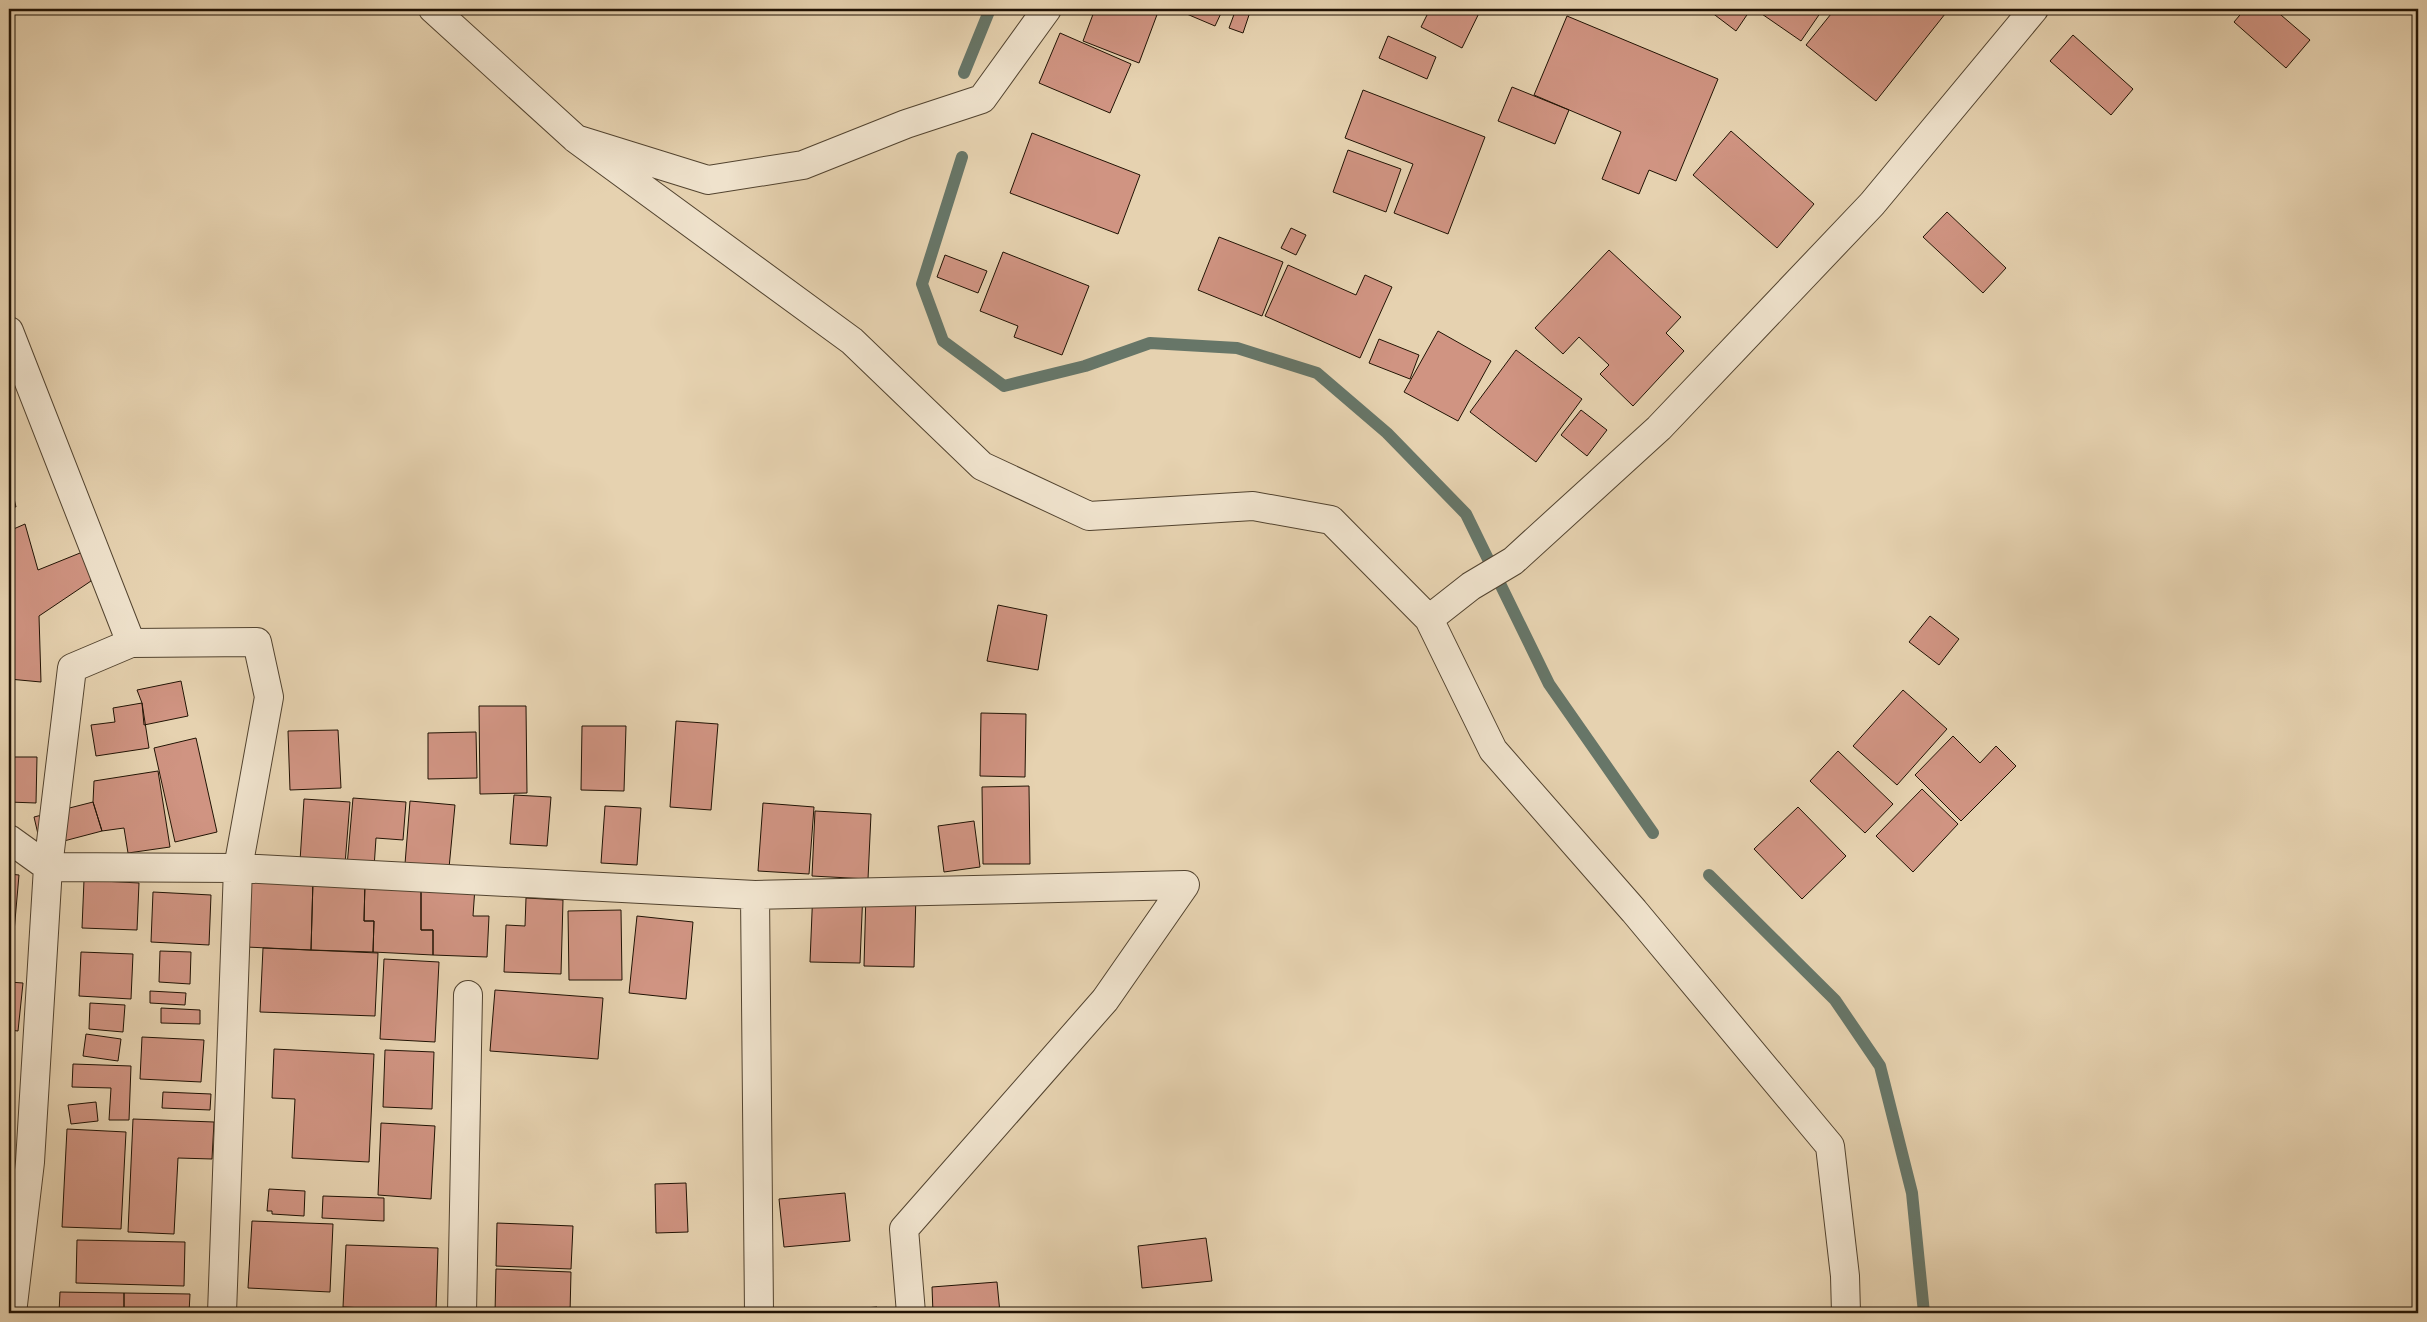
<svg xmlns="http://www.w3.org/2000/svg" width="2427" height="1322" viewBox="0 0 2427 1322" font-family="'Libre Caslon Text',serif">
	<rect width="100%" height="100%" fill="#e6d2b0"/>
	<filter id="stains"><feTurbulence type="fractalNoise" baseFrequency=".004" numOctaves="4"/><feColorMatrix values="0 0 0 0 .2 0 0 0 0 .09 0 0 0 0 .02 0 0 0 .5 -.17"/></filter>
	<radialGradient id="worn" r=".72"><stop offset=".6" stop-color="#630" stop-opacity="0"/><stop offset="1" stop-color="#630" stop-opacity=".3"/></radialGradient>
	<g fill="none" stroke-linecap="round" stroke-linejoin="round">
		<path stroke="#677668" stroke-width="12" d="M964 73 990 9
			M962 157 922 284 943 341 1004 386 1085 366 1150 343 1237 348 1317 373 1387 433 1466 514 1549 684 1653 833
			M1709 875 1835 1000 1880 1066 1912 1193 1924 1313"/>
	</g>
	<path fill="#d09482" stroke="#211304" d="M1075 9H1092L1090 14Z
		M1095 9H1151L1158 12 1139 63 1083 41Z
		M1175 9H1223L1215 26Z
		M1236 9H1251L1243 33 1229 28Z
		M1430 9H1481L1462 48 1421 27Z
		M1707 9H1751L1736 31Z
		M1760 9H1823L1801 41 1759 12Z
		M1835 9H1938L1945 14 1876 101 1806 45Z
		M2245 9H2274L2310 40 2286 68 2234 22Z
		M1567 16 1718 79 1676 181 1649 170 1639 194 1602 179 1621 132 1534 95Z
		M1060 33 1131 64 1110 113 1039 83Z
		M2073 35 2133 89 2111 115 2050 61Z
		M1388 36 1436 57 1427 79 1379 58Z
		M1512 87 1569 110 1555 144 1498 121Z
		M1363 90 1485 137 1448 234 1394 213 1413 164 1345 138Z
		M1731 131 1814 204 1777 248 1693 175Z
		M1032 133 1140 175 1118 234 1010 193Z
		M1348 150 1401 169 1386 212 1333 192Z
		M1947 212 2006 268 1983 293 1923 237Z
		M1291 228 1306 235 1296 255 1281 248Z
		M1219 237 1283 262 1262 316 1198 290Z
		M1609 250 1681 317 1666 333 1684 351 1633 406 1600 374 1609 365 1579 337 1563 354 1535 328Z
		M1003 252 1089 286 1062 355 1014 337 1018 326 980 311Z
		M945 255 987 271 978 293 937 277Z
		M1288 265 1356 295 1365 275 1392 287 1360 358 1265 316Z
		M1438 331 1491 361 1458 421 1404 392Z
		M1379 339 1419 355 1410 379 1369 363Z
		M1516 350 1582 399 1536 462 1470 412Z
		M1581 410 1607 430 1587 456 1561 435Z
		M9 478 16 507 9 506Z
		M25 524 38 570 85 551 91 581 39 616 41 682 9 679V531Z
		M998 605 1047 615 1038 670 987 661Z
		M1930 616 1959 639 1939 665 1909 642Z
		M181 681 188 716 144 725 142 703 137 690Z
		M1903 690 1947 729 1897 785 1853 746Z
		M142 703 149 748 96 756 91 725 115 722 113 708Z
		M479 706H526L527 793 480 794Z
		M981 713 1026 714 1025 777 980 776Z
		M676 721 718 724 711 810 670 807Z
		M582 726H626L624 791 581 790Z
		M338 730 341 788 290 790 288 731Z
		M476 732 477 778 428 779V733Z
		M1953 736 1980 763 1996 746 2016 766 1961 821 1915 775Z
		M196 738 217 832 175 842 154 748Z
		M1838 751 1893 804 1865 833 1810 781Z
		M9 757H37L36 803 9 802Z
		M158 771 170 847 128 853 124 828 102 831 93 802 94 781Z
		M1029 786 1030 864H983L982 787Z
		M1922 789 1958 824 1913 872 1876 836Z
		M514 795 551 797 547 846 510 844Z
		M353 798 406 802 403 840 376 838 374 868 347 866Z
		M304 799 350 802 345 864 300 861Z
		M410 801 455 805 449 868 405 864Z
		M93 802 102 831 41 847 34 817Z
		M763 803 814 807 809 874 758 871Z
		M605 806 641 808 637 865 601 863Z
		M1798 807 1846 856 1802 899 1754 849Z
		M815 811 871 814 868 879 812 876Z
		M974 821 980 867 944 872 938 826Z
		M9 874 19 875 14 932 9 931Z
		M248 877 313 880 311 950 246 947Z
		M84 880 139 883 137 930 82 928Z
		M313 880 365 882 364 921H374L373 952 311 950Z
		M365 882 421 885V930H433V955L373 952 374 921H364Z
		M421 885 475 887 473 916H489L487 957 433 955V930H421Z
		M813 888 863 890 860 963 810 962Z
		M153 892 211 895 209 945 151 942Z
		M866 892 916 894 914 967 864 966Z
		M526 898 563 900 561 974 504 972 506 925 525 926Z
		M621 910 622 980H569L568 911Z
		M637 916 693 922 686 999 629 993Z
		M263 948 378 953 375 1016 260 1012Z
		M160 951 191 952 190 984 159 982Z
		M81 952 133 954 131 999 79 996Z
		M384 959 439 962 435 1042 380 1039Z
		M9 982 23 983 18 1031 9 1030Z
		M495 990 603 998 598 1059 490 1051Z
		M150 991 186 993 185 1005 150 1003Z
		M90 1003 125 1005 123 1032 89 1029Z
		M161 1008 200 1010V1024L161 1023Z
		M86 1034 121 1039 118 1061 83 1056Z
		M142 1037 204 1040 201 1082 140 1079Z
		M274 1049 374 1054 369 1162 292 1158 295 1099 272 1098Z
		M385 1050 434 1052 432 1109 383 1107Z
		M73 1064 131 1066 129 1120H109L111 1088 72 1087Z
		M163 1092 211 1094 210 1110 162 1108Z
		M96 1102 98 1121 71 1124 68 1105Z
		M9 1110H12L10 1136H9Z
		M133 1119 214 1122 212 1159 178 1158 174 1234 128 1232Z
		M381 1123 435 1126 431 1199 378 1195Z
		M67 1129 126 1132 121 1229 62 1227Z
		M9 1165 21 1167 16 1199 9 1198Z
		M686 1183 688 1232 656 1233 655 1184Z
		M269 1189 305 1191 304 1216 272 1214V1211H267Z
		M845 1193 850 1241 784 1247 779 1199Z
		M323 1196 384 1198V1221L322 1218Z
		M252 1221 333 1224 330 1292 248 1288Z
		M497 1223 573 1226 571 1269 496 1266Z
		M1206 1238 1212 1281 1142 1288 1138 1246Z
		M77 1240 185 1242 184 1286 76 1283Z
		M346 1245 438 1248 436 1311 343 1307Z
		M496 1269 571 1272 570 1313H495Z
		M997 1282 1000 1313H933L932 1287Z
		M60 1292 124 1293V1313H59Z
		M124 1293 190 1294 189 1313H124Z
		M877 1307V1313H805Z
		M254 1308H335V1313H254Z"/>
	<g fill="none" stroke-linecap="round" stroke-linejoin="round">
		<g stroke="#52432f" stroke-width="30">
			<path id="street" d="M433 9 576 139 708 180 803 165 906 124 982 99 1047 9
				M576 139 852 341 982 466 1089 516 1253 506 1331 520 1429 619 1493 750 1634 911 1830 1146 1845 1276 1846 1313
				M9 331 131 643 257 642 269 697 238 868 48 867 9 839
				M1429 619 1471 586 1513 561 1659 428 1872 204 2034 9
				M755 895 1185 885 1105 1000 904 1229 911 1313
				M12 1313 30 1162 48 867 72 668 131 643
				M222 1313 238 868 755 895 759 1313
				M462 1313 468 995"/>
		</g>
		<use href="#street" stroke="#efe2cc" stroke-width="28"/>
	</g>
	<rect width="2427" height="1322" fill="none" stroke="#e6d2b0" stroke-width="30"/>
	<rect x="10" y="10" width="2407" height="1302" fill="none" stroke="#211304" stroke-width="2.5"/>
	<rect x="15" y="15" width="2397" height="1292" fill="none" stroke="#211304"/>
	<rect width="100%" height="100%" filter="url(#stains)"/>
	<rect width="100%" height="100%" fill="url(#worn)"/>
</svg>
